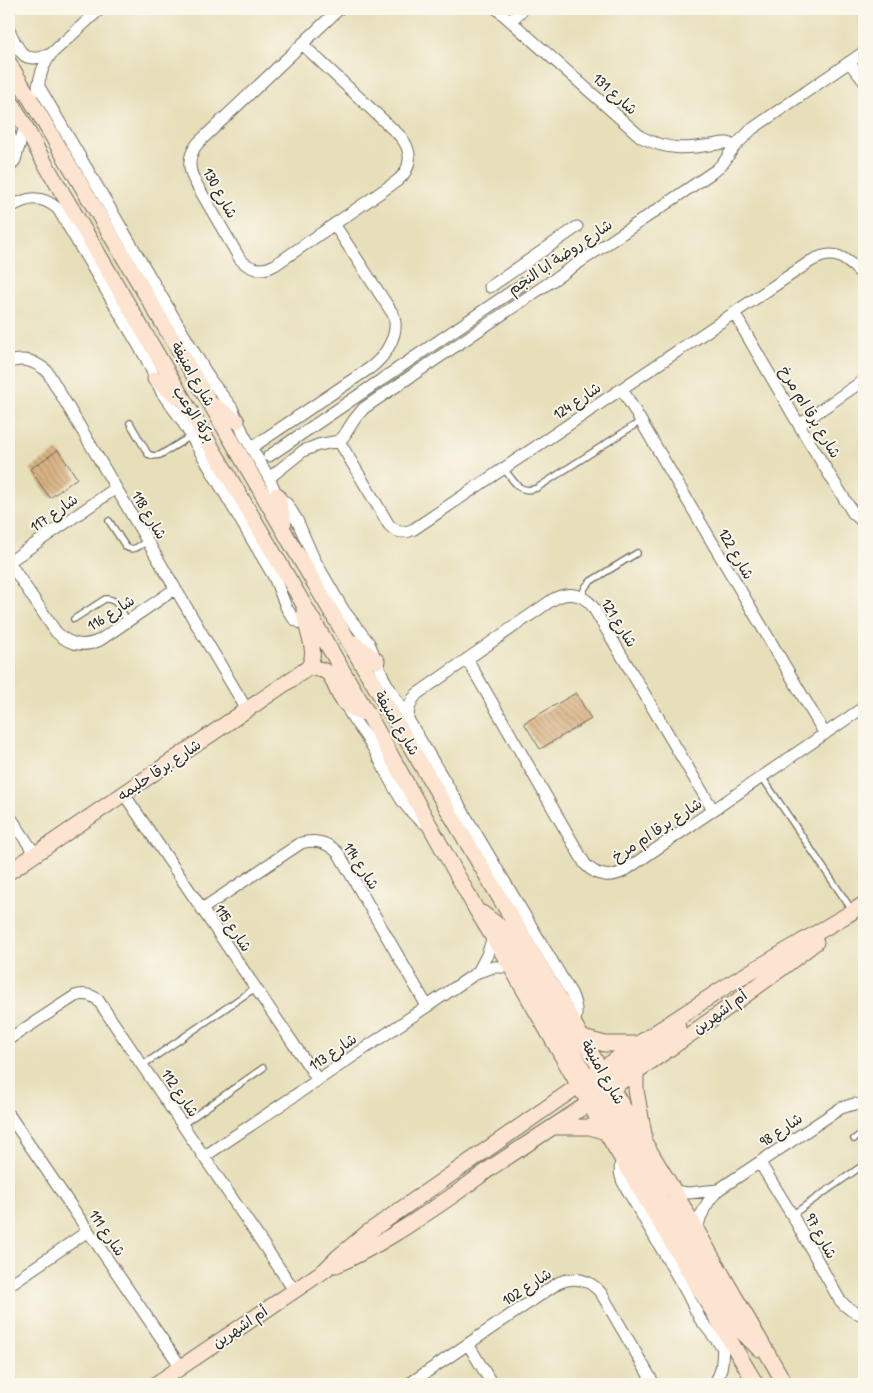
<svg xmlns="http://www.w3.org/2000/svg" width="873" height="1393" viewBox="0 0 873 1393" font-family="'Patrick Hand','Playpen Sans Arabic',sans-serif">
	<defs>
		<pattern id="building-back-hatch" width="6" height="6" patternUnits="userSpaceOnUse" patternTransform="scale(1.25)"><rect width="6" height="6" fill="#dab485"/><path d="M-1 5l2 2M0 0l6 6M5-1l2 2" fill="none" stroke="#b1936d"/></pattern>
	</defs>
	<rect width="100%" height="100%" fill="#fbf7ec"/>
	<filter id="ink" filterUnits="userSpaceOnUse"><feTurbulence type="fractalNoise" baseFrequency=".02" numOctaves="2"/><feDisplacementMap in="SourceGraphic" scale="10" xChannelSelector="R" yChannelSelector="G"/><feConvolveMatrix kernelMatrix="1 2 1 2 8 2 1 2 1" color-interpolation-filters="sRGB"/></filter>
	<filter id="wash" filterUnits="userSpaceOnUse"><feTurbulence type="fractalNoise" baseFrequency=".0096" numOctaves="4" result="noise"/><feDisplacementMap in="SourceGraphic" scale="20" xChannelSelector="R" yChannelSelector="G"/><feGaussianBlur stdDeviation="1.12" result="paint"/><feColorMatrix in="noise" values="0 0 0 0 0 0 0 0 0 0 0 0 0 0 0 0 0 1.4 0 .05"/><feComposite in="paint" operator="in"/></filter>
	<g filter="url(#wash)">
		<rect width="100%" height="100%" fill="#e7dfba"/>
		<g id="blocks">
			<path fill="url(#building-back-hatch)" d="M58 450 77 478 50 498 30 469Z
				M576 693 591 719 540 749 524 723Z"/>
		</g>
	</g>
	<g filter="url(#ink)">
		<use href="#blocks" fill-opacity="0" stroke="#6d6a5d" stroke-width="1"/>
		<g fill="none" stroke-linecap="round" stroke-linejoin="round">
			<g stroke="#6d6a5d" stroke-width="8">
				<path id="lane" d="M130 423 148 454 153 456 160 455 191 436
					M504 469C514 481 519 495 537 488L641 421
					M109 521 126 547C134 552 140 545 147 541
					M581 596 586 586 591 581 637 553
					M74 619 105 599C118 598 122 612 127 621
					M762 777 852 910
					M143 1065 255 988
					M183 1124 263 1068
					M854 1139 864 1132
					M792 1215 859 1168"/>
			</g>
			<g stroke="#6d6a5d" stroke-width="13">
				<path id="street" d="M497 9 641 137C673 153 691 148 724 143H728L734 147
					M511 21 523 9
					M9 30C20 53 23 65 51 54
					M302 44 401 137C413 152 412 169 397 181L275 265C262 272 250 270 240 259L194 180C187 166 189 154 198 143L339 9
					M849 62 864 81
					M38 85 211 381 232 408 244 435 269 478 277 495 287 504 297 520 314 559 344 611 369 643 384 679 571 993C576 1004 578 1013 574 1024
					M38 90C39 76 43 65 51 54L100 9
					M9 131 15 158
					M9 168 15 160 25 126
					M9 208C27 197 41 194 58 209L146 358 162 393 181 419 274 577 287 609 294 619 306 626
					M490 287 577 227
					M734 313 799 425 853 513 864 523
					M9 362C25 357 34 361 47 371L247 710
					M622 389 825 734
					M799 425 864 380
					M339 441 389 525C397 533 404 534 414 529L811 261C836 247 846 259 864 276
					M251 448 370 368C385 357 401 333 393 314L334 224
					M269 456 524 283
					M269 478 303 451 318 445 339 441 344 436 354 420 364 408 716 170 724 162 734 147 752 129 864 52
					M116 488 9 562 56 632C69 645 83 648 100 640L175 589
					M467 659 585 864C597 877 612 879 627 869L864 707
					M345 703C352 721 363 730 372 746 389 774 400 812 431 827
					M408 719C408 709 410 701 417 694L552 600C567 591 583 593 593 607L713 810
					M124 794 318 1080
					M9 815 35 854
					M202 909 301 843C316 839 328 842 339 854L427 1006
					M478 972 487 955 493 937
					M9 1039 75 996C84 993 91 994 98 1000L294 1290
					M9 1115 181 1367
					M205 1156 478 972 494 967H511
					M622 1157C619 1167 619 1175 624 1184L687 1293 700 1319 723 1348
					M760 1163 792 1215 839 1299C846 1308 853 1313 864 1315
					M674 1191 688 1193 718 1190
					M697 1230C700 1214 706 1202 718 1190L841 1108 854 1104 864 1106
					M9 1285 88 1231
					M468 1344 492 1384
					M409 1384 558 1283C574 1276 589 1279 601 1293L654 1384
					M713 1384C724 1374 722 1356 723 1342"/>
			</g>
			<g stroke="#6d6a5d" stroke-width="17">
				<path id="secondary" d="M9 63 210 403 289 540 617 1097 674 1191 785 1384
					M9 98 25 126 39 153 368 714 476 909 511 967 594 1112 756 1384
					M155 379 178 397
					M213 405 237 421
					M277 495 284 522
					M352 642 377 661
					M308 668C340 668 329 687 346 704 353 710 360 712 368 714
					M9 872 308 668C320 650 304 630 304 609
					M482 913 499 926 512 941 588 1079 594 1085
					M583 1038 605 1044H638
					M636 1072V1090L644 1134
					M614 1074 662 1041 678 1027
					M594 1091 605 1104 731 1317 738 1328 759 1349
					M553 1127H590L606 1132
					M336 1265C375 1248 414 1222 449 1198 464 1188 478 1177 492 1167 602 1095 712 1023 816 942
					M156 1384 325 1270 338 1257 367 1233 638 1044 728 985 847 915 864 904"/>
			</g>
			<use href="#lane" stroke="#fff" stroke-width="5.5"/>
			<use href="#street" stroke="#fff" stroke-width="11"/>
			<use href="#secondary" stroke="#fde4d0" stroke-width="15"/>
		</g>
	</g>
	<g text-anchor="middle" stroke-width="4" stroke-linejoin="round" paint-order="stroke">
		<g font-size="15" fill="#2b2b2b" stroke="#fbf7ec">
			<text transform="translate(615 94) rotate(42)" y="5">شارع 131</text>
			<text transform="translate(220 193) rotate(61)" y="5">شارع 130</text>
			<text transform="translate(560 257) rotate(-34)" y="5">شارع روضة ابا النجم</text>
			<text transform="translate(193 374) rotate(60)" y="5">شارع امنيفة</text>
			<text transform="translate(577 401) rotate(-34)" y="5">شارع 124</text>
			<text transform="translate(810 412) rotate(59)" y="5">شارع برقا ام مرخ</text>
			<text transform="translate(194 414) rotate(57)" y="5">بركة الوعب</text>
			<text transform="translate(54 513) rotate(-35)" y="5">شارع 117</text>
			<text transform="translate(149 515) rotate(59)" y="5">شارع 118</text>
			<text transform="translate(736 554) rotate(60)" y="5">شارع 122</text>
			<text transform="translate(111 613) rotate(-33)" y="5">شارع 116</text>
			<text transform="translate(619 623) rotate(58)" y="5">شارع 121</text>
			<text transform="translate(397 723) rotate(59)" y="5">شارع امنيفة</text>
			<text transform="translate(159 770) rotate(-34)" y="5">شارع برقا حليمه</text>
			<text transform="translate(657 830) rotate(-33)" y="5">شارع برقا ام مرخ</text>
			<text transform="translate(361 866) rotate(57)" y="5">شارع 114</text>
			<text transform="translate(233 928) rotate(56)" y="5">شارع 115</text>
			<text transform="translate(720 1012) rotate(-36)" y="5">أم اشهرين</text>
			<text transform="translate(333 1052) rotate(-34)" y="5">شارع 113</text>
			<text transform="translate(603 1072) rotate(60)" y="5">شارع امنيفة</text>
			<text transform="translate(180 1093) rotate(56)" y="5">شارع 112</text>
			<text transform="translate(781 1130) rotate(-34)" y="5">شارع 98</text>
			<text transform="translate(107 1233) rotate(56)" y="5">شارع 111</text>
			<text transform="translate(821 1236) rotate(61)" y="5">شارع 97</text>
			<text transform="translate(527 1287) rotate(-33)" y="5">شارع 102</text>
			<text transform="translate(240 1327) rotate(-34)" y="5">أم اشهرين</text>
		</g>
	</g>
	<rect width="873" height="1393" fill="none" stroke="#fbf7ec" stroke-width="30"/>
</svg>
